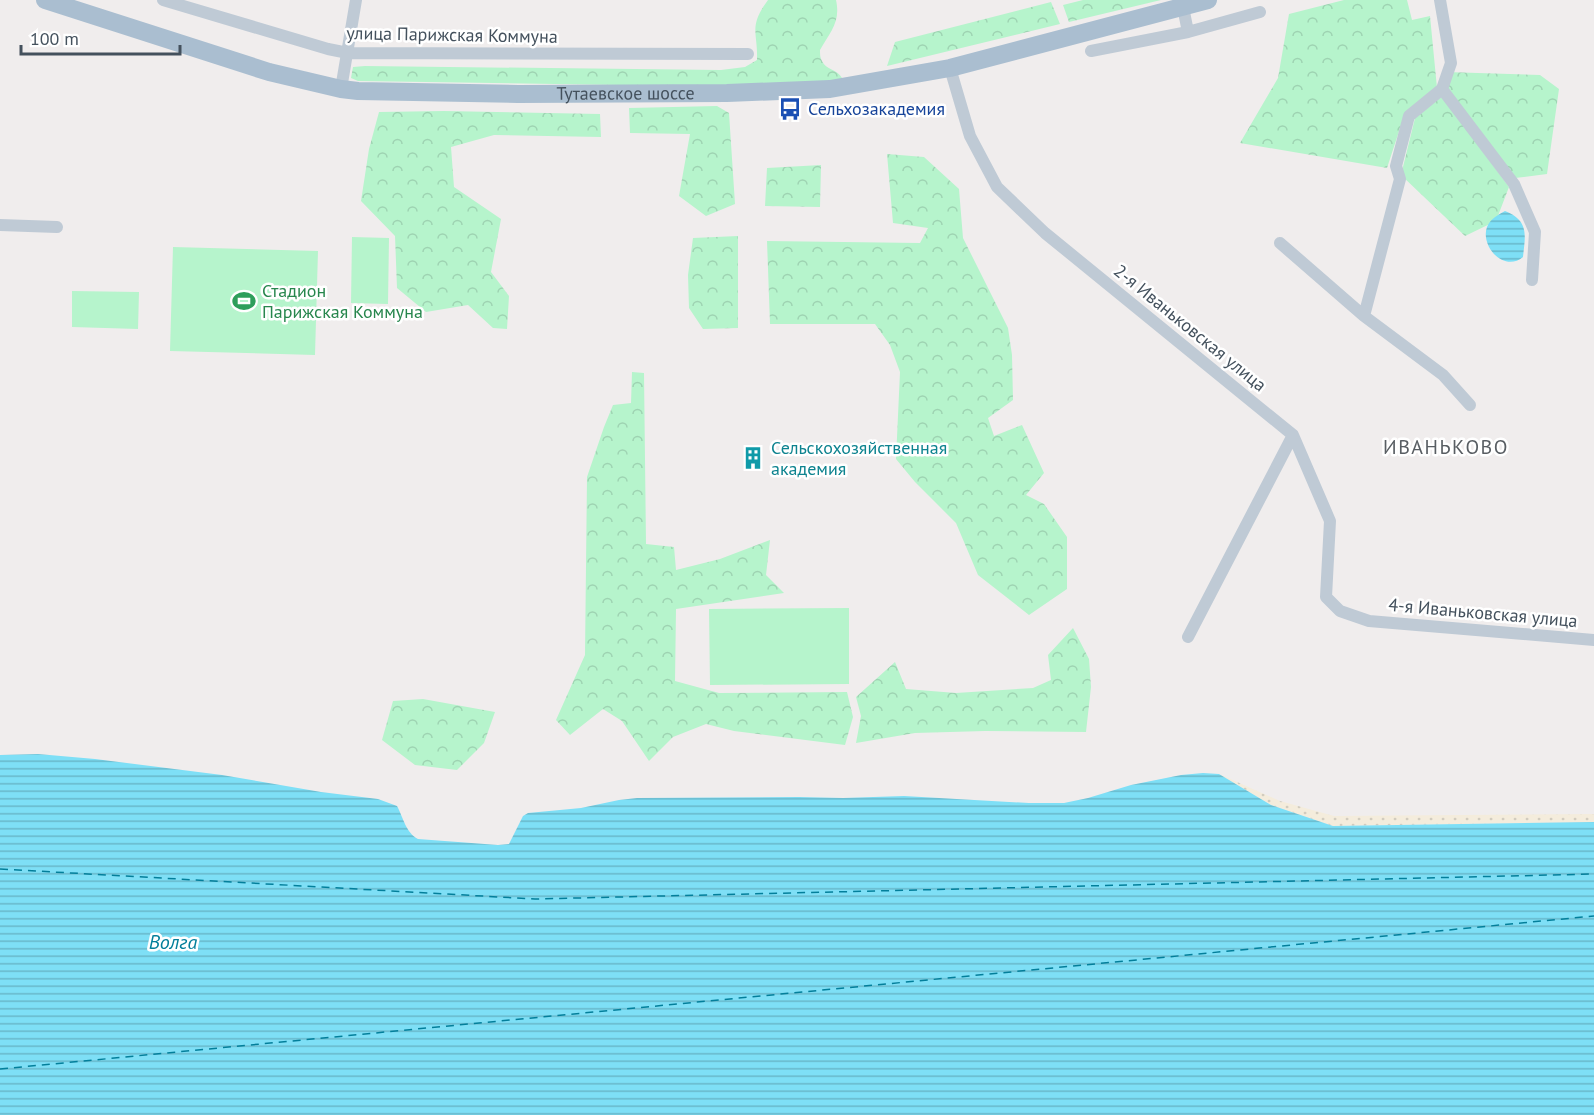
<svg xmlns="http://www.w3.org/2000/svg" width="1594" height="1115" viewBox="0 0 1594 1115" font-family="'PT Sans',sans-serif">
	<defs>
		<pattern id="forest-crowns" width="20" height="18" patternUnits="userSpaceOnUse" patternTransform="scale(1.5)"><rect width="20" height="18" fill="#b6f4cc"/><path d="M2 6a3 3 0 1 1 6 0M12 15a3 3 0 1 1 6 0" fill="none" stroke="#9ed3b2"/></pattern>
		<pattern id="sand-dots" width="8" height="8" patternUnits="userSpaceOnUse" patternTransform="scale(1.5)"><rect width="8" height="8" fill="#f4ecdc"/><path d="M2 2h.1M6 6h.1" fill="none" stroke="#d2ccbf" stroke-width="1.8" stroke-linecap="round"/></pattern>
		<pattern id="water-rules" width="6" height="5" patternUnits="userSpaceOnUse" patternTransform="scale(1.5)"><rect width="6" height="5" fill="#7edff6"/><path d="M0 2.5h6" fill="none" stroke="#69b7ca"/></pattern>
	</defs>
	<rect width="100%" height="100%" fill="#f0eded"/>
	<path fill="url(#forest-crowns)" d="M768 0H836C841 22 830 32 820 50 820 54 820 58 822 61 826 70 837 69 842 78L828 83 744 87 358 81 351 78 353 67 365 66 721 70 745 67 757 60C758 32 748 27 768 0Z
		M1083 0H1161L1069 22 1063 5Z
		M1344 0H1407L1412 20 1430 16 1437 88 1405 113 1387 168 1240 143 1278 78 1289 14Z
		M1051 2 1060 24 887 66 895 42Z
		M1446 72 1540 75 1559 89 1547 174 1515 178 1448 89Z
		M1442 96 1509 187 1496 221 1465 236 1401 175 1415 118Z
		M717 106 729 113 735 204 706 216 679 196 690 134 630 133 629 108Z
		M444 111 600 114 601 137 494 135 451 147 454 187 501 219 491 272 509 296 507 329 493 328 468 305 426 312 397 288 395 236 361 201 369 149 379 112Z
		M887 154 924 157 959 189 963 238 1008 328 1012 355 1013 400 988 418 994 436 1022 425 1044 473 1026 495 1044 504 1067 537V589L1029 615 978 575 956 523 915 482 896 459 900 372 890 345 875 324H770L767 241 920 243 928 228 893 223Z
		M821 165 820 207 765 206 767 168Z
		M738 236V328L703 329 689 308 688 275 693 238Z
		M632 372 644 373 646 544 674 547 676 570 720 559 770 540 766 575 784 593 676 609 675 681 719 693 847 692 853 717 845 745 734 731 706 724 673 737 649 761 622 721 603 709 570 735 556 720 585 655 587 477 604 427 613 405 631 403Z
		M1073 628 1089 659 1091 687 1086 732 985 731 915 733 856 743 861 716 856 697 895 662 906 689 956 693 1033 688 1051 680 1048 655Z
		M423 699 495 712 484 743 457 770 415 765 382 740 393 701Z"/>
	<path fill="url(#sand-dots)" d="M1219 774 1280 801 1334 816 1594 814V822L1333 826 1271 805Z"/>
	<path fill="#b6f4cc" d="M352 237 389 238 388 304 351 303Z
		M173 247 318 251 315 355 170 351Z
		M72 291 139 292 138 329 72 327Z
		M849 608V684L710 685 709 609Z"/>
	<path fill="url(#water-rules)" d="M1505 211C1530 221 1525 236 1523 257 1504 273 1480 246 1487 227 1490 219 1498 215 1505 211Z
		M38 754 95 759 222 775 321 792 378 799 397 806C403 817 406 833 418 839L498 845 509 844 523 816 528 813 581 808 619 800 637 798 799 797 843 798 904 796 1029 803H1064L1088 798 1131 785 1181 775 1203 773 1219 774 1271 805 1333 826 1594 822V1115H0V755Z"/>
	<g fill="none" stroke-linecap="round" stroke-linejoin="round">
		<path stroke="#037f9b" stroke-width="1.5" stroke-dasharray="8 6" stroke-linecap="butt" d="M0 869 535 899 1594 874
			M0 1069 1594 916"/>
		<path stroke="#bfcad5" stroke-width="12" d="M163 0 328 49 348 53 748 54
			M1440 0 1451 63 1442 89 1514 184 1535 232 1532 280
			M1183 7 1188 32
			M1091 51 1188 32 1260 12
			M950 68 970 136 997 187 1045 233 1293 435 1330 521 1326 597 1340 611 1369 621 1594 640
			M341 89 356 0
			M0 225 57 227
			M1280 243 1364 316 1443 375 1470 405
			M1364 316 1400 179 1396 166 1409 116 1442 89
			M1188 637 1293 435"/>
		<path stroke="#aabed0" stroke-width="18" id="s1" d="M45 0 269 72 341 89 358 91 518 94 727 93 830 89 950 68 1208 0"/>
	</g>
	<defs>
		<g id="bus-bare" transform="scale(1.8)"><path d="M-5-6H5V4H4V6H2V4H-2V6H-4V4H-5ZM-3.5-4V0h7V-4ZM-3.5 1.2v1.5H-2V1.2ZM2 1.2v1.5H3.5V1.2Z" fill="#1a4fb4" stroke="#fff" stroke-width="2.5" paint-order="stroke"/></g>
		<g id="stadium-bare" transform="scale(1.8)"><path d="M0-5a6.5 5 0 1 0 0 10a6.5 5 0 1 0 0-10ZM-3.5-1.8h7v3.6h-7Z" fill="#2e9e5b" stroke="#fff" stroke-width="2.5" paint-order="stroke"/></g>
		<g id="building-bare" transform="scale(1.8)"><path d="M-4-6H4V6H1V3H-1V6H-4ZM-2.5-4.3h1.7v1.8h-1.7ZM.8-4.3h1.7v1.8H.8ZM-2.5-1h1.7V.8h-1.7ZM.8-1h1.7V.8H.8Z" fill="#0f9aa8" stroke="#fff" stroke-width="2.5" paint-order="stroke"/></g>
	</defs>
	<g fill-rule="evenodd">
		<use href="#bus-bare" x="790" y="109"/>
		<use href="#stadium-bare" x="244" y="301"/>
		<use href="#building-bare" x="753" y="458"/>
	</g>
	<g text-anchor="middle" stroke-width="5" stroke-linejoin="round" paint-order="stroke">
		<g font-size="18" fill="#44515d" stroke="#fff">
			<text transform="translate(452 35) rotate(1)" y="6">улица Парижская Коммуна</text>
			<text dy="6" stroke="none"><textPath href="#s1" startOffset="594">Тутаевское шоссе</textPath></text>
			<text transform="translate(1190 328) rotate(39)" y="6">2-я Иваньковская улица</text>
			<text transform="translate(1483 613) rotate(5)" y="6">4-я Иваньковская улица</text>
		</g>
		<g font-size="18" fill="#164399" stroke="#fff" text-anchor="start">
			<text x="808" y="115">Сельхозакадемия</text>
		</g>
		<g font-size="18" fill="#27864d" stroke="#fff" text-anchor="start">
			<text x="262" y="297">Стадион<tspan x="262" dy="21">Парижская Коммуна</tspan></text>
		</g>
		<g font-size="18" fill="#0d838f" stroke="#fff" text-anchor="start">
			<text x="771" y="454">Сельскохозяйственная<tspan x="771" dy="21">академия</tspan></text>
		</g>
		<g font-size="20" letter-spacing="1.5" fill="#595e63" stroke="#fff">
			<text x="1446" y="454">ИВАНЬКОВО</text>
		</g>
		<g font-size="20" font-style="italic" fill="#037f9b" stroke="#fff">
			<text x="173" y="949">Волга</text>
		</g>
	</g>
	<path d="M21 45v9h159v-9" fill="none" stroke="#44515d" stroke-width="3"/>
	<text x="30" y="45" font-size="18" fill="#44515d" stroke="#ffffff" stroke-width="4.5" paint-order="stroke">100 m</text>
</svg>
